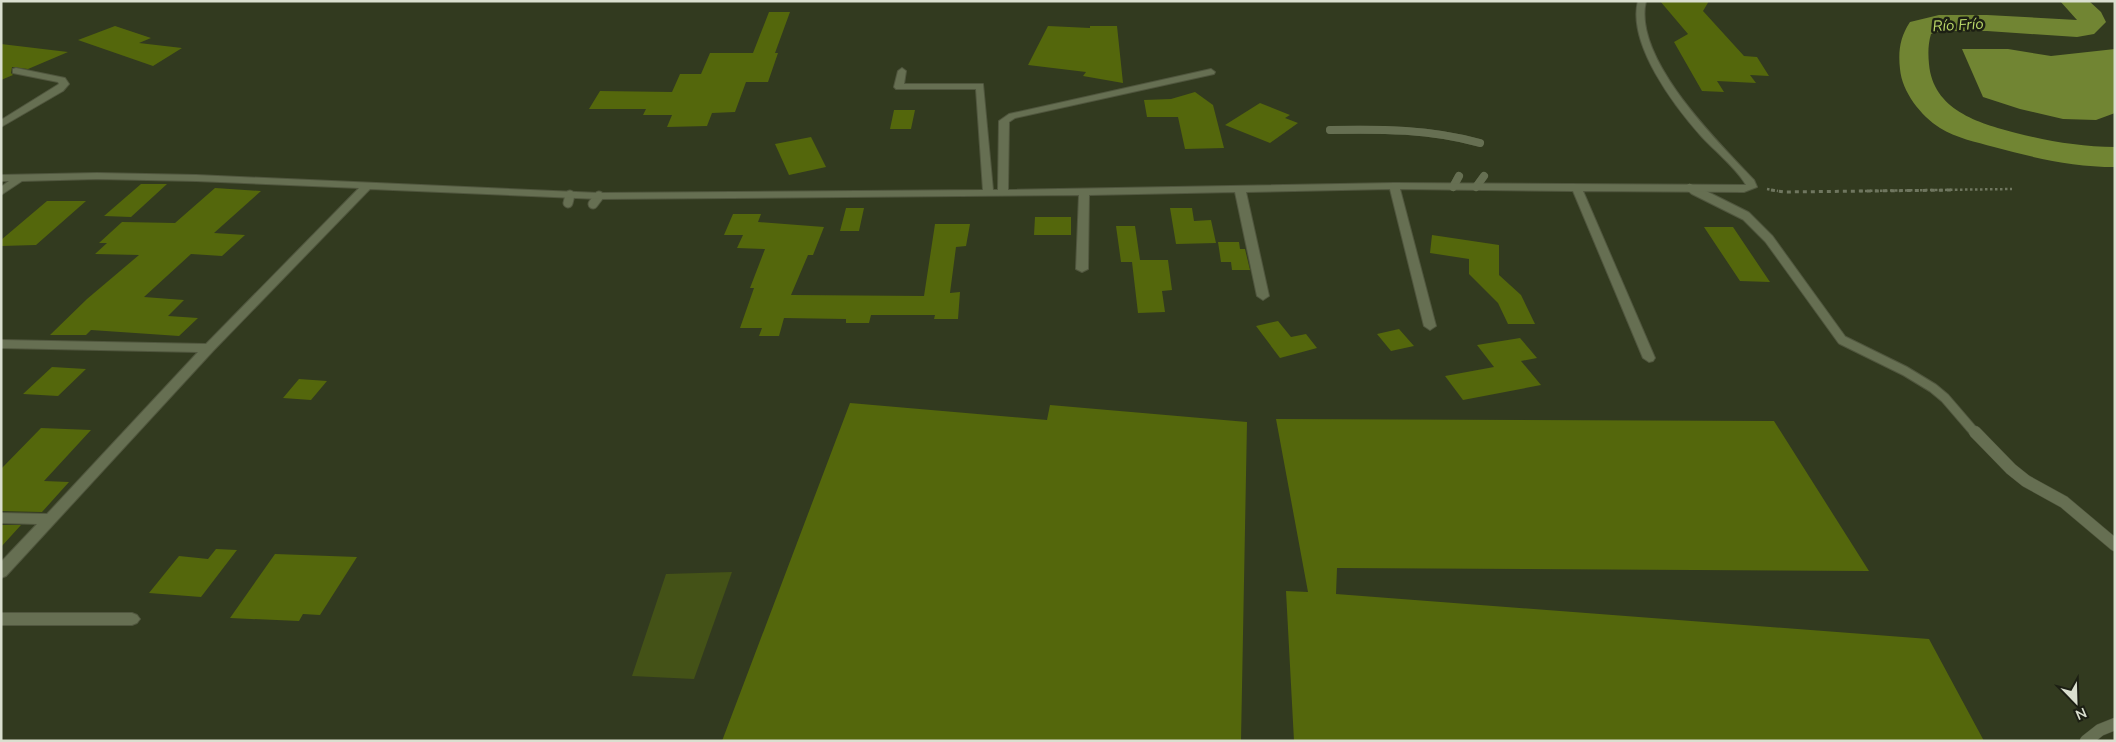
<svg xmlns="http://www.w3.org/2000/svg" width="2116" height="742" viewBox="0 0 2116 742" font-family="'Nunito Sans',sans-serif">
	<rect width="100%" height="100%" fill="#323a1f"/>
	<path fill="#445217" d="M732 572 694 679 632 676 666 574Z"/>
	<path fill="#718533" d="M1962 49H2008L2051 56 2115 49V113L2096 120 2063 119 2020 109 1983 97Z"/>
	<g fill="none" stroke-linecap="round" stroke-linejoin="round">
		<path fill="#718533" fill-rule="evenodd" d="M2060 1H2089L2101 12 2106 22 2094 34 2077 37 1987 31H1940L1931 34C1928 44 1928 54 1929 64 1933 110 1978 123 2016 133 2048 141 2081 147 2115 147V167C2073 167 2034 158 1994 147 1976 142 1956 138 1940 128 1921 116 1902 92 1900 69 1898 51 1900 37 1910 22L1939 15H1987L2077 20Z"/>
	</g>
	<path fill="#54670c" d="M1660 1H1709L1703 11 1744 56 1757 57 1769 76 1750 75 1756 83 1717 81 1724 92 1702 91 1674 42 1688 34Z
		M769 12H790L775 53H778L768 82H746L735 112 712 113 707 126 667 127 672 115H643L646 109H589L600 91 672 92 680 74H701L710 53H753Z
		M115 26 151 38 139 43 182 48 153 66 78 40Z
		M1048 26 1090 28V26H1117L1123 83 1083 76 1086 72 1028 65Z
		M1 44 68 52 28 69 12 67 11 73 13 75 1 80Z
		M1195 92 1213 105 1224 148 1185 149 1178 117H1147L1144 100 1171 99Z
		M1260 103 1290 115 1285 118 1298 123 1270 143 1225 125Z
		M894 110H915L911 129H890Z
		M811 137 826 167 789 175 775 144Z
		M141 184H167L131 217 104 216Z
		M215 188 261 191 214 233 245 235 222 256 191 254 144 297 184 300 168 316 198 318 179 336 91 330 86 335H50L87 299 139 255 95 254 107 243H99L122 222 175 223Z
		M47 201H86L36 245 1 246V240Z
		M846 208H864L859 231H840Z
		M1170 208H1192L1194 221 1211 220 1216 243 1176 244Z
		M733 214H761L758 222 824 227 813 255H808L791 295 924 296 935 224H970L966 246 956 247 950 293 960 292 958 319H934L935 315H871L869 323H846V319L784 318 779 336H759L762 328H740L754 288H750L765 249 737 248 743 235H724Z
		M1035 217H1071V235H1034Z
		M1116 226H1135L1140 260H1168L1172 290 1162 291 1165 312 1138 313 1132 262H1121Z
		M1704 227H1733L1770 282 1740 281Z
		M1432 235 1499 245V275L1521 295 1535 324H1508L1498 303 1469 274V259L1430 253Z
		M1218 242H1239L1240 249H1245L1250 270H1232L1231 262H1221Z
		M1278 321 1291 337 1306 334 1317 348 1280 358 1256 326Z
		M1399 329 1414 346 1391 351 1377 334Z
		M1520 338 1537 358 1521 361 1541 385 1463 400 1445 376 1494 367 1477 345Z
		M52 367 86 369 58 396 23 394Z
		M299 379 327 381 311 400 283 398Z
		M850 403 1047 420 1050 405 1247 422 1241 741H722Z
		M1276 419 1774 421 1869 571 1337 568 1336 594 1929 639 1984 741H1294L1286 591 1308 592Z
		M41 428 91 430 44 481 69 482 42 512 1 511V469Z
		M1 525H21L1 547Z
		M216 549 237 550 201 597 149 593 179 556 208 559Z
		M275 554 357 557 320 615 303 614 299 621 230 618Z"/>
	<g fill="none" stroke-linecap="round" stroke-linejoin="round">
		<g stroke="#50563e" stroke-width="8">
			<path id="service-far2" d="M1330 130C1381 129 1430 129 1480 143
				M1453 187 1459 176
				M1476 187 1484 176
				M1690 188 1696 191"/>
		</g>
		<g stroke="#50563e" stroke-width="11">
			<path id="service-far1" d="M1694 190 1746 216 1769 239 1842 340 1905 371 1933 388 1945 398 1976 434
				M568 203 570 195
				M593 204 599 196"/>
		</g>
		<g stroke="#50563e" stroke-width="13">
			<path id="service" d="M1975 432 2011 469 2026 481 2064 502 2115 545
				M2086 741 2100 730 2115 724"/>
		</g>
		<g stroke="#50563e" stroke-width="2">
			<path id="minor" d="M1638 1H1646C1632 58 1718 142 1754 180L1757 187 1744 192 1583 191 1655 358 1653 361 1649 362 1643 358 1573 191 1400 189 1436 326 1430 330 1424 326 1390 189 1246 192 1269 296 1263 300 1257 296 1235 192 1089 195 1088 269 1082 272 1076 269 1079 195 599 199 370 189 213 351 6 576 1 578V562L37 524 1 523V513L47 514 198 352 1 348V340L206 344 359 188 196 181 97 179 22 181 1 195V187L9 181H1V175L97 173 196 175 599 193 983 190 976 89H896L894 87 898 71 902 68 906 71 904 84H983L993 190H998L999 121 1009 114 1211 69 1215 72 1214 74 1015 118 1009 122 1008 190 1394 183 1746 185C1737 169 1715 151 1702 137 1675 107 1627 44 1638 1Z
				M16 68 65 78 69 84 63 91 1 127V120L59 84 58 82 13 73V69Z
				M1 613H132L137 615 140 619 137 623 132 625H1Z"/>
		</g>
		<path stroke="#6f765f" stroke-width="2.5" stroke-dasharray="2.5 2.5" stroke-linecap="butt" d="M1767 189 1778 191
			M1860 191 2012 189"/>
		<path stroke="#6f765f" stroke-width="3" stroke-dasharray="4 4" stroke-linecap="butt" d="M1771 190 1784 192 1955 190"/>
		<use href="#service-far2" stroke="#666f52" stroke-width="8"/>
		<use href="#service-far1" stroke="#666f52" stroke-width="9"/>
		<use href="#service" stroke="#666f52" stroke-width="12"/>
		<use href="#minor" fill="#666f52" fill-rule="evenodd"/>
	</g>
	<g text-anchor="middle" stroke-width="5" stroke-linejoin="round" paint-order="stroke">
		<g font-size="15" font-style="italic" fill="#b9d668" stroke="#1c1f13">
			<text transform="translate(1958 25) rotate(-3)" y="5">Río Frío</text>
		</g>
	</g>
	<rect width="2116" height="742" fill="none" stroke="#dadfcf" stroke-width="5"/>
	<g transform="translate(2076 702) rotate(157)" stroke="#1c1f13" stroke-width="4" paint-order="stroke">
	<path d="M0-4L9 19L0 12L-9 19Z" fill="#dadfcf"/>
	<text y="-8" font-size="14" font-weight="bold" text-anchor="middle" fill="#dadfcf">N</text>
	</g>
</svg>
